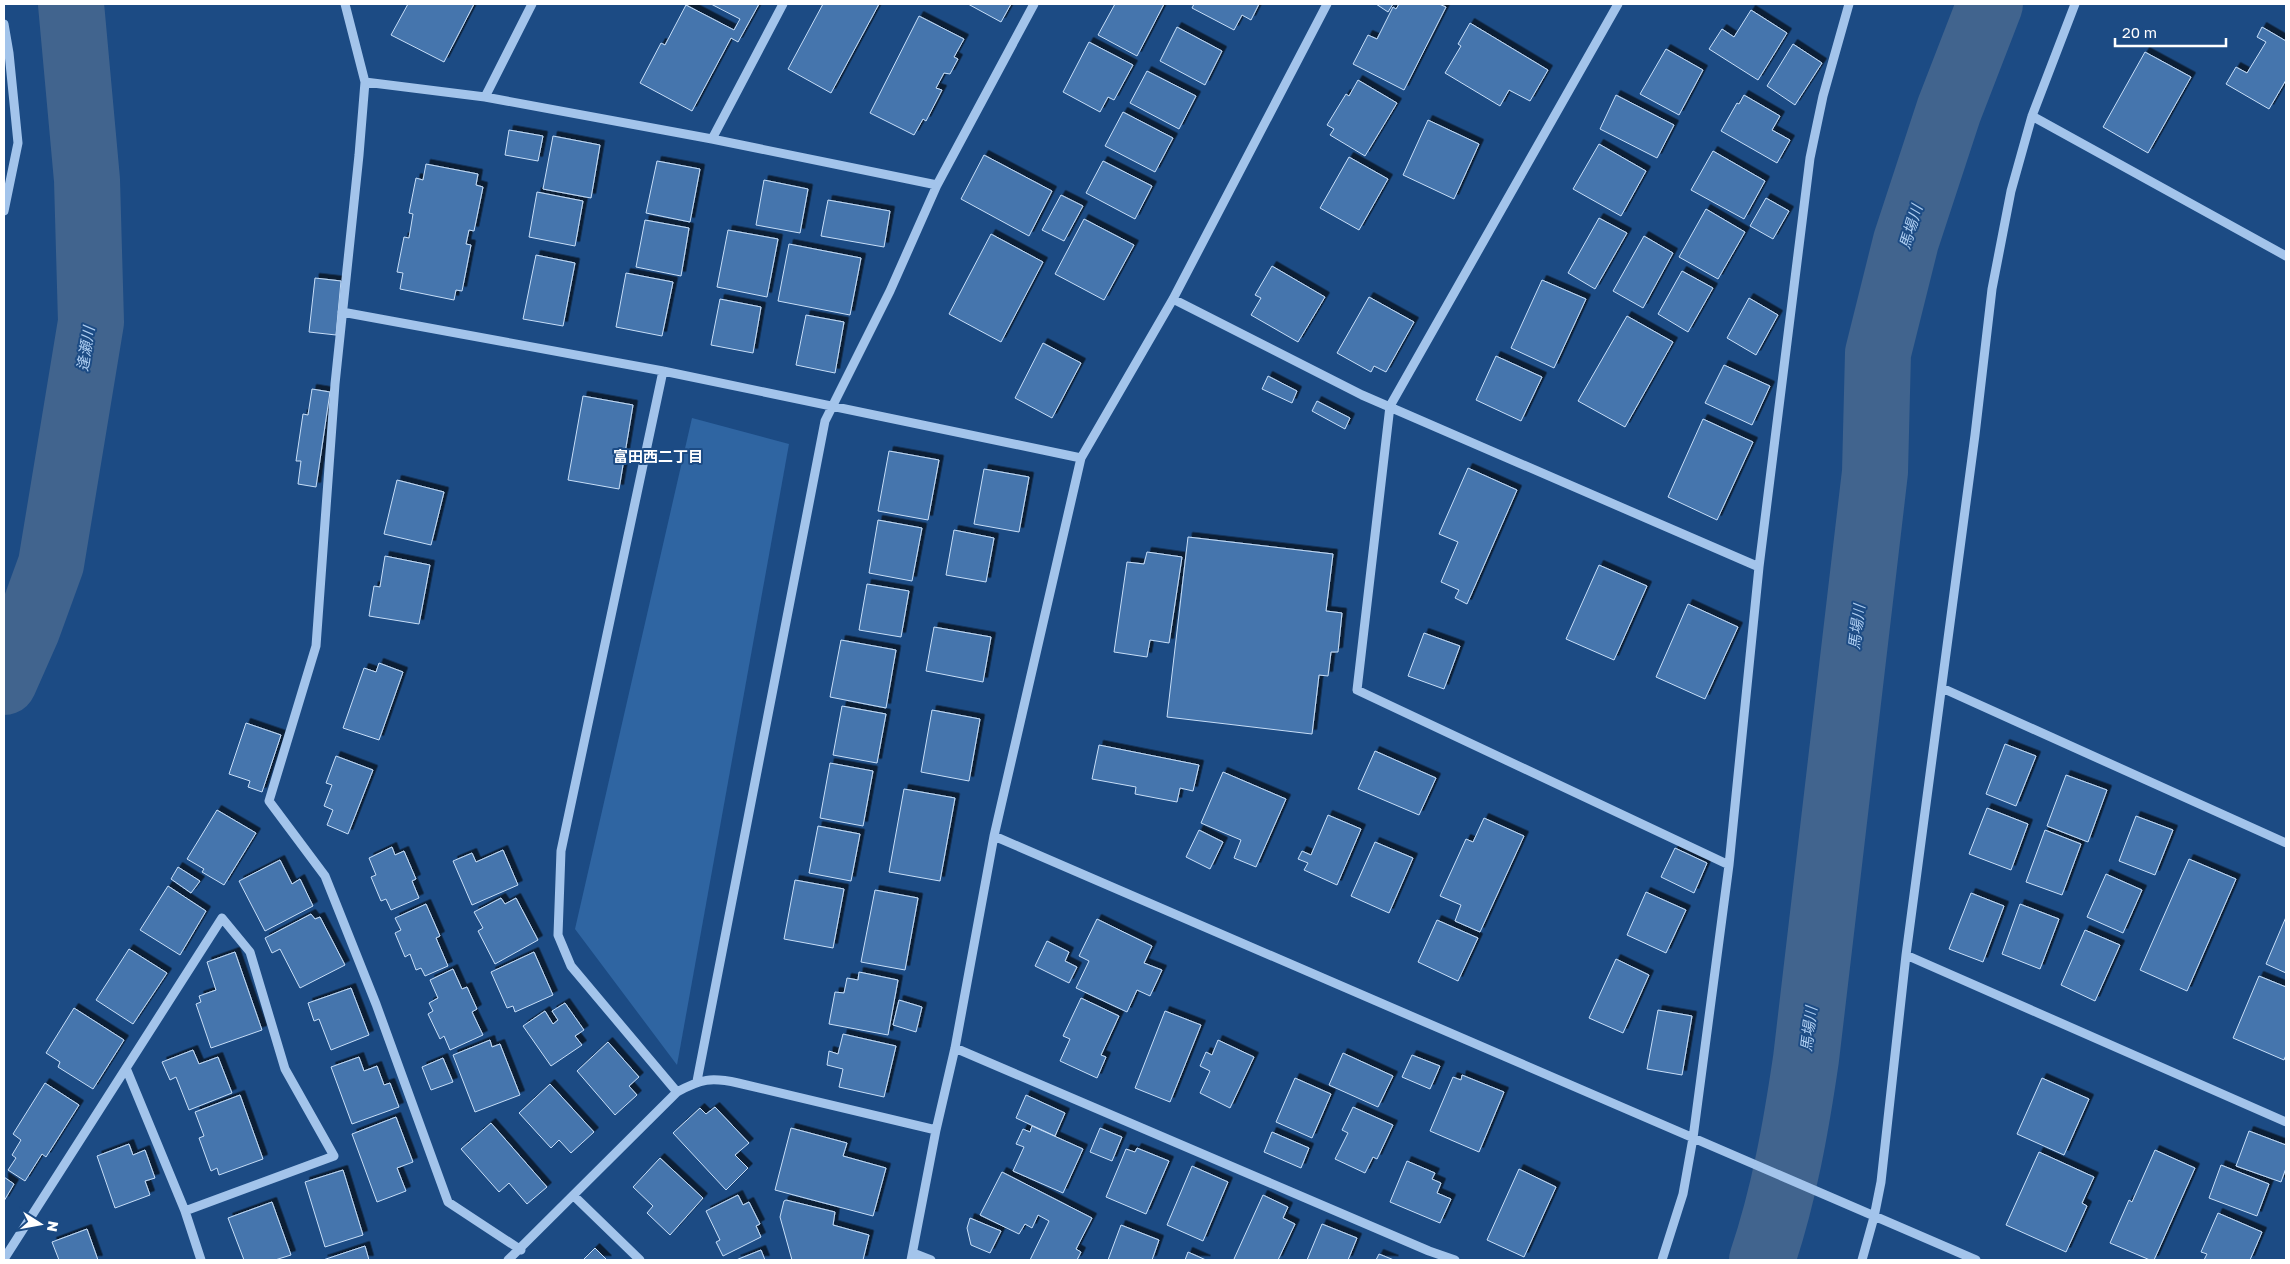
<svg xmlns="http://www.w3.org/2000/svg" width="2290" height="1264" viewBox="0 0 2290 1264" font-family="'Golos Text','Noto Sans JP',sans-serif">
	<defs>
		<filter id="shadow"><feDropShadow dx="4.5" dy="-4.5" stdDeviation="0" flood-color="#0009"/></filter>
	</defs>
	<rect width="100%" height="100%" fill="#1c4b84"/>
	<path fill="#2f65a2" d="M692 418 789 444 677 1065 575 929Z"/>
	<g fill="none" stroke-linecap="round" stroke-linejoin="round">
		<path stroke="#41648e" stroke-width="66" d="M4 682 27 630 51 564 91 322 87 180 71 4
			M1762 1260C1784 1195 1796 1127 1806 1059L1875 472 1878 353 1906 241 1949 110 1990 4"/>
	</g>
	<path fill="#4475ad" stroke="#c7def8" filter="url(#shadow)" d="M408 4H474L444 62 391 35Z
		M711 4H759L738 42 731 38 692 111 640 83 661 43 665 45 686 5 734 30 740 19Z
		M823 4H879L831 93 788 69Z
		M968 4H1011L1001 22Z
		M1115 4H1164L1137 56 1098 35Z
		M1194 4H1259L1251 20 1242 15 1234 30 1192 8Z
		M1376 4H1393L1388 12Z
		M1399 4H1439L1446 7 1404 90 1353 64 1368 35 1377 39 1393 7 1396 9Z
		M1751 10 1787 33 1758 80 1709 49 1722 29 1734 37Z
		M919 16 964 39 954 57 958 59 950 74 944 73 936 88 942 90 926 121 923 119 914 135 870 113Z
		M1470 23 1548 70 1530 101 1509 90 1500 106 1445 73 1461 46 1458 44Z
		M1177 27 1222 51 1205 85 1160 61Z
		M2262 27 2286 41V80L2269 109 2226 84 2236 67 2247 73 2266 42 2257 37Z
		M1089 42 1133 65 1114 100 1108 97 1100 112 1063 92Z
		M1793 44 1822 63 1795 105 1767 86Z
		M1666 49 1703 70 1679 115 1640 94Z
		M2145 52 2191 77 2148 153 2103 127Z
		M1147 71 1196 96 1179 129 1130 103Z
		M1358 80 1397 103 1365 156 1330 135 1334 129 1327 125 1346 94 1349 96Z
		M1616 95 1674 125 1657 158 1600 129Z
		M1744 95 1780 116 1772 130 1790 140 1777 163 1721 131 1737 103 1739 104Z
		M1123 112 1173 138 1155 172 1105 146Z
		M1428 120 1479 144 1454 199 1403 175Z
		M509 130 543 136 538 161 505 155Z
		M553 136 600 145 591 198 543 189Z
		M1599 144 1646 171 1621 216 1573 189Z
		M1713 151 1765 181 1744 219 1691 190Z
		M984 155 1052 191 1029 236 961 199Z
		M1349 157 1388 179 1359 230 1320 208Z
		M657 161 700 169 690 222 646 213Z
		M1103 161 1152 186 1135 219 1086 193Z
		M426 164 478 174 476 185 483 187 474 231 469 230 466 244 471 245 462 291 456 290 454 300 400 289 403 273 397 272 404 237 409 238 413 214 409 213 416 178 423 180Z
		M764 180 808 189 800 233 756 225Z
		M537 192 583 201 575 246 529 237Z
		M1061 195 1083 206 1064 241 1042 230Z
		M1766 198 1789 211 1773 239 1750 226Z
		M828 200 890 211 884 247 821 236Z
		M1706 209 1745 232 1718 279 1679 257Z
		M1599 218 1627 233 1595 289 1568 273Z
		M1084 219 1134 245 1104 300 1055 274Z
		M645 220 689 228 681 276 636 267Z
		M728 230 778 239 767 297 717 287Z
		M991 234 1043 262 1001 342 949 314Z
		M1644 236 1673 253 1643 308 1613 291Z
		M789 244 861 258 850 315 778 301Z
		M536 255 575 263 563 326 523 319Z
		M1272 266 1325 297 1298 342 1251 315 1261 298 1255 295Z
		M1682 271 1713 288 1688 332 1658 314Z
		M626 273 673 282 662 336 616 327Z
		M315 278 341 281 336 335 309 332Z
		M1542 280 1586 299 1554 368 1511 348Z
		M1369 297 1414 322 1386 372 1374 366 1371 372 1337 353Z
		M1749 298 1778 315 1756 355 1727 338Z
		M720 299 761 307 753 353 711 345Z
		M806 315 844 322 835 373 796 365Z
		M1627 316 1673 342 1625 427 1578 401Z
		M1043 343 1081 363 1052 418 1015 398Z
		M1496 356 1542 377 1521 421 1476 400Z
		M1724 365 1770 386 1752 425 1705 403Z
		M1268 376 1297 391 1292 403 1262 389Z
		M312 389 330 392 316 487 298 484 301 461H296L303 414 308 415Z
		M583 396 633 405 619 489 568 480Z
		M1317 401 1350 418 1345 429 1312 411Z
		M1703 419 1753 442 1717 520 1668 497Z
		M889 451 939 460 928 520 878 511Z
		M1468 468 1517 490 1467 604 1455 598 1459 590 1441 582 1458 542 1439 534Z
		M984 469 1029 477 1019 532 974 524Z
		M397 480 444 492 431 545 384 534Z
		M878 520 922 528 912 581 869 573Z
		M954 530 994 538 986 582 946 575Z
		M1188 537 1333 554 1326 611 1342 613 1338 652H1331L1328 676 1319 675 1312 734 1167 717Z
		M1147 552 1182 557 1169 643 1150 640 1147 657 1114 652 1127 562 1144 564Z
		M385 556 430 565 419 624 369 616 374 586 380 587Z
		M1599 565 1647 586 1614 660 1566 639Z
		M867 584 909 591 901 637 859 630Z
		M1688 604 1738 627 1705 699 1656 677Z
		M934 627 991 637 983 682 926 671Z
		M1424 633 1460 646 1444 689 1408 676Z
		M841 640 896 650 886 708 830 697Z
		M379 663 403 672 379 740 343 728 364 668 376 672Z
		M842 706 886 714 877 763 833 755Z
		M932 710 980 719 969 781 921 772Z
		M246 723 281 735 262 792 248 787 250 781 229 774Z
		M2005 744 2036 756 2016 806 1986 794Z
		M1099 745 1199 765 1193 791 1180 788 1177 802 1135 794 1136 787 1092 779Z
		M1375 751 1436 778 1419 815 1358 789Z
		M336 756 373 770 348 834 327 825 333 810 324 806 332 785 326 783Z
		M830 763 873 771 863 826 820 818Z
		M1223 772 1286 799 1256 867 1234 858 1241 840 1201 823Z
		M2066 775 2107 790 2088 842 2047 826Z
		M904 789 955 798 940 881 889 872Z
		M1987 808 2028 824 2011 870 1969 854Z
		M217 810 256 833 224 885 202 872 204 869 187 859Z
		M1328 815 1361 829 1337 885 1304 870 1308 863 1298 859 1302 851 1311 855Z
		M2136 816 2173 830 2155 875 2119 861Z
		M1484 818 1524 836 1480 932 1455 921 1461 905 1440 896 1466 839 1473 842Z
		M818 826 860 834 851 881 809 873Z
		M1199 830 1223 842 1210 869 1186 857Z
		M2045 830 2081 844 2062 895 2026 882Z
		M1375 842 1413 858 1389 913 1351 896Z
		M392 847 395 855 404 851 416 879 412 881 419 898 391 910 386 899 381 901 371 877 376 875 369 858Z
		M1675 848 1707 863 1694 893 1661 877Z
		M503 850 518 885 472 905 453 861 472 853 476 862Z
		M2189 859 2236 879 2187 991 2140 970Z
		M280 860 292 884 300 879 313 906 265 931 239 881Z
		M178 867 200 881 191 893 171 879Z
		M2106 874 2142 890 2123 933 2087 917Z
		M795 880 844 889 833 948 784 939Z
		M168 886 206 911 180 955 140 930Z
		M875 890 918 898 905 970 861 962Z
		M1646 892 1686 910 1666 953 1627 935Z
		M1971 893 2004 906 1983 962 1949 949Z
		M501 898 505 904 516 898 538 940 495 964 478 931 483 928 474 912Z
		M426 904 440 936 436 938 448 966 425 976 421 968 416 970 410 954 405 957 395 933 401 930 395 918Z
		M2020 904 2059 919 2040 969 2002 954Z
		M311 914 315 919 320 917 345 965 300 988 280 949 272 953 265 938Z
		M2286 917V973L2266 964Z
		M1097 919 1152 946 1144 963 1162 970 1150 996 1137 990 1127 1012 1076 988 1089 961 1079 956Z
		M1437 920 1478 938 1458 981 1418 962Z
		M2085 930 2120 945 2095 1001 2061 985Z
		M1047 941 1069 952 1065 961 1077 967 1069 983 1035 966Z
		M129 949 167 973 133 1024 96 1000Z
		M235 952 262 1030 211 1048 196 1004 201 1002 199 996 216 990 207 962Z
		M534 952 553 995 515 1012 513 1006 507 1008 491 972Z
		M1616 959 1649 975 1623 1033 1589 1018Z
		M453 969 462 989 467 987 477 1009 472 1012 483 1035 450 1050 444 1036 440 1039 428 1014 433 1011 429 1003 438 998 430 980Z
		M859 972 898 980 888 1035 829 1024 835 992 844 993 847 978 858 980Z
		M2259 976 2286 987V1055L2284 1060 2233 1038Z
		M351 988 369 1035 331 1050 319 1019 314 1021 308 1003Z
		M1081 998 1119 1016 1101 1055 1106 1057 1097 1078 1060 1061 1070 1039 1063 1036Z
		M899 1000 922 1007 916 1032 893 1025Z
		M565 1003 584 1030 575 1036 582 1045 551 1066 523 1026 545 1011 553 1024 558 1020 552 1011Z
		M74 1008 124 1040 93 1089 58 1067 60 1062 46 1053Z
		M1658 1010 1692 1016 1682 1075 1647 1069Z
		M1165 1011 1201 1025 1170 1102 1135 1088Z
		M843 1034 896 1046 884 1097 839 1087 843 1069 827 1065 829 1051 838 1054Z
		M490 1040 492 1047 500 1044 520 1095 475 1112 453 1055Z
		M1218 1040 1254 1057 1230 1108 1200 1093 1210 1071 1200 1066 1206 1052 1212 1055Z
		M608 1042 639 1077 629 1086 637 1095 615 1115 577 1071Z
		M193 1050 199 1064 218 1057 232 1093 189 1110 176 1077 170 1080 162 1062Z
		M1343 1053 1393 1076 1378 1107 1329 1085Z
		M1412 1055 1440 1066 1430 1089 1402 1077Z
		M359 1057 364 1071 377 1066 384 1085 390 1083 399 1107 352 1124 331 1067Z
		M443 1058 453 1082 431 1090 422 1067Z
		M1462 1075 1504 1092 1479 1152 1430 1131 1453 1077 1461 1080Z
		M1295 1078 1331 1094 1312 1138 1276 1122Z
		M2042 1078 2089 1099 2064 1155 2017 1134Z
		M45 1083 79 1105 46 1157 42 1154 25 1181 8 1170 16 1158 12 1155 21 1140 13 1134Z
		M550 1084 594 1132 571 1153 559 1140 551 1148 519 1113Z
		M240 1095 263 1159 219 1175 217 1168 211 1171 199 1138 204 1136 195 1112Z
		M1026 1095 1065 1113 1055 1136 1016 1118Z
		M715 1107 749 1143 735 1155 748 1168 726 1190 673 1133 700 1108 706 1114Z
		M1353 1107 1393 1125 1377 1159 1373 1157 1365 1173 1335 1159 1348 1133 1342 1130Z
		M396 1117 413 1162 397 1168 406 1191 377 1202 352 1134Z
		M491 1123 547 1187 527 1204 509 1183 499 1192 461 1149Z
		M1032 1126 1083 1149 1063 1193 1013 1171 1024 1147 1016 1144 1023 1129 1030 1132Z
		M791 1128 847 1143 843 1156 886 1168 873 1216 775 1190Z
		M1100 1128 1122 1137 1112 1161 1090 1152Z
		M2249 1131 2286 1145V1168L2281 1182 2236 1166Z
		M1272 1132 1309 1148 1301 1168 1264 1152Z
		M129 1144 133 1155 145 1150 155 1178 145 1181 150 1195 115 1208 97 1156Z
		M1137 1148 1169 1161 1146 1214 1106 1197 1126 1149 1135 1152Z
		M2155 1150 2195 1168 2154 1260H2150L2110 1243 2129 1200 2132 1202Z
		M2039 1152 2094 1177 2082 1203 2087 1206 2066 1252 2006 1225Z
		M660 1158 703 1198 670 1235 647 1213 653 1206 633 1187Z
		M1407 1161 1435 1173 1432 1179 1441 1183 1437 1193 1451 1199 1440 1223 1390 1202Z
		M2221 1165 2269 1184 2257 1216 2209 1198Z
		M1192 1166 1228 1182 1203 1241 1167 1225Z
		M1519 1169 1556 1187 1524 1257 1487 1240Z
		M343 1170 363 1235 325 1247 305 1182Z
		M1002 1172 1092 1218 1076 1249 1081 1252 1077 1260H1030L1049 1221 1038 1215 1032 1228 1025 1224 1019 1234 980 1215Z
		M4 1177 14 1184 4 1201Z
		M738 1195 743 1205 749 1202 760 1224 756 1226 761 1237 723 1256 716 1242 720 1240 706 1211Z
		M1263 1195 1288 1207 1283 1218 1295 1224 1278 1260H1236L1234 1259Z
		M786 1200 835 1212 833 1225 869 1235 863 1260H792L780 1217 784 1201Z
		M272 1202 291 1255 275 1260H244L228 1218Z
		M2218 1213 2262 1232 2250 1260H2204L2207 1254 2201 1252Z
		M970 1218 1001 1231 990 1253 971 1245 967 1228Z
		M1322 1224 1357 1238 1348 1260H1307Z
		M1121 1225 1159 1240 1152 1260H1108Z
		M87 1229 98 1260H59L52 1242Z
		M365 1246 369 1260H323Z
		M595 1248 607 1260H583Z
		M761 1250 765 1260H736Z
		M1188 1252 1206 1260H1185Z
		M1379 1254 1394 1260H1376Z"/>
	<g fill="none" stroke-linecap="round" stroke-linejoin="round">
		<path stroke="#a3c4eb" stroke-width="9" d="M345 4 365 82 359 155 335 384 316 646 269 801 325 876 376 1004 448 1202 521 1250
			M1618 4 1390 406 1357 690 1729 865
			M4 24 9 53 18 143 4 211
			M365 82 485 97 712 139 937 185
			M485 97 532 4
			M2032 116 2286 256
			M712 139 783 4
			M1173 299 1362 395 1759 567
			M342 312 663 371 1081 458
			M663 371 561 851 558 935 571 966 677 1092
			M1942 688 2286 843
			M994 836 1976 1260
			M1906 955 2286 1122
			M955 1048 1429 1251 1455 1260
			M126 1068 185 1211 201 1260
			M697 1081 825 421 890 291 937 185 1034 4
			M574 1196 640 1260
			M913 1253 931 1260
			M4 1259 222 918 250 952 285 1069 334 1156 185 1211
			M508 1260 677 1092C701 1079 711 1077 738 1083L936 1130
			M911 1260 936 1130 955 1048 994 836 1081 458 1173 299 1327 4
			M1662 1260 1683 1194 1693 1138 1729 865 1759 567 1810 158 1823 96 1849 4
			M1862 1260 1874 1217 1881 1182 1906 955 1975 435 1992 289 2011 191 2032 116 2075 4"/>
	</g>
	<g text-anchor="middle" stroke-width="4" stroke-linejoin="round" paint-order="stroke">
		<g font-size="15" font-style="italic" fill="#aecef2" stroke="#1c4b84">
			<text transform="translate(1911 227) rotate(-73)" y="5">馬場川</text>
			<text transform="translate(86 349) rotate(-81)" y="5">逢瀬川</text>
			<text transform="translate(1857 627) rotate(-83)" y="5">馬場川</text>
			<text transform="translate(1809 1029) rotate(-83)" y="5">馬場川</text>
		</g>
		<g font-size="15" font-weight="bold" fill="#fff" stroke="#1c4b84">
			<text x="658" y="462">富田西二丁目</text>
		</g>
	</g>
	<rect width="2290" height="1264" fill="none" stroke="#ffffff" stroke-width="10"/>
	<g transform="translate(40 1224) rotate(101)" stroke="#1c4b84" stroke-width="4" paint-order="stroke">
	<path d="M0-4L9 19L0 12L-9 19Z" fill="#ffffff"/>
	<text y="-8" font-size="14" font-weight="bold" text-anchor="middle" fill="#ffffff">N</text>
	</g>
	<path d="M2115 38v8h111v-8" fill="none" stroke="#ffffff" stroke-width="2.5"/>
	<text x="2122" y="38" font-size="15" fill="#ffffff" stroke="#1c4b84" stroke-width="4" paint-order="stroke">20 m</text>
</svg>
